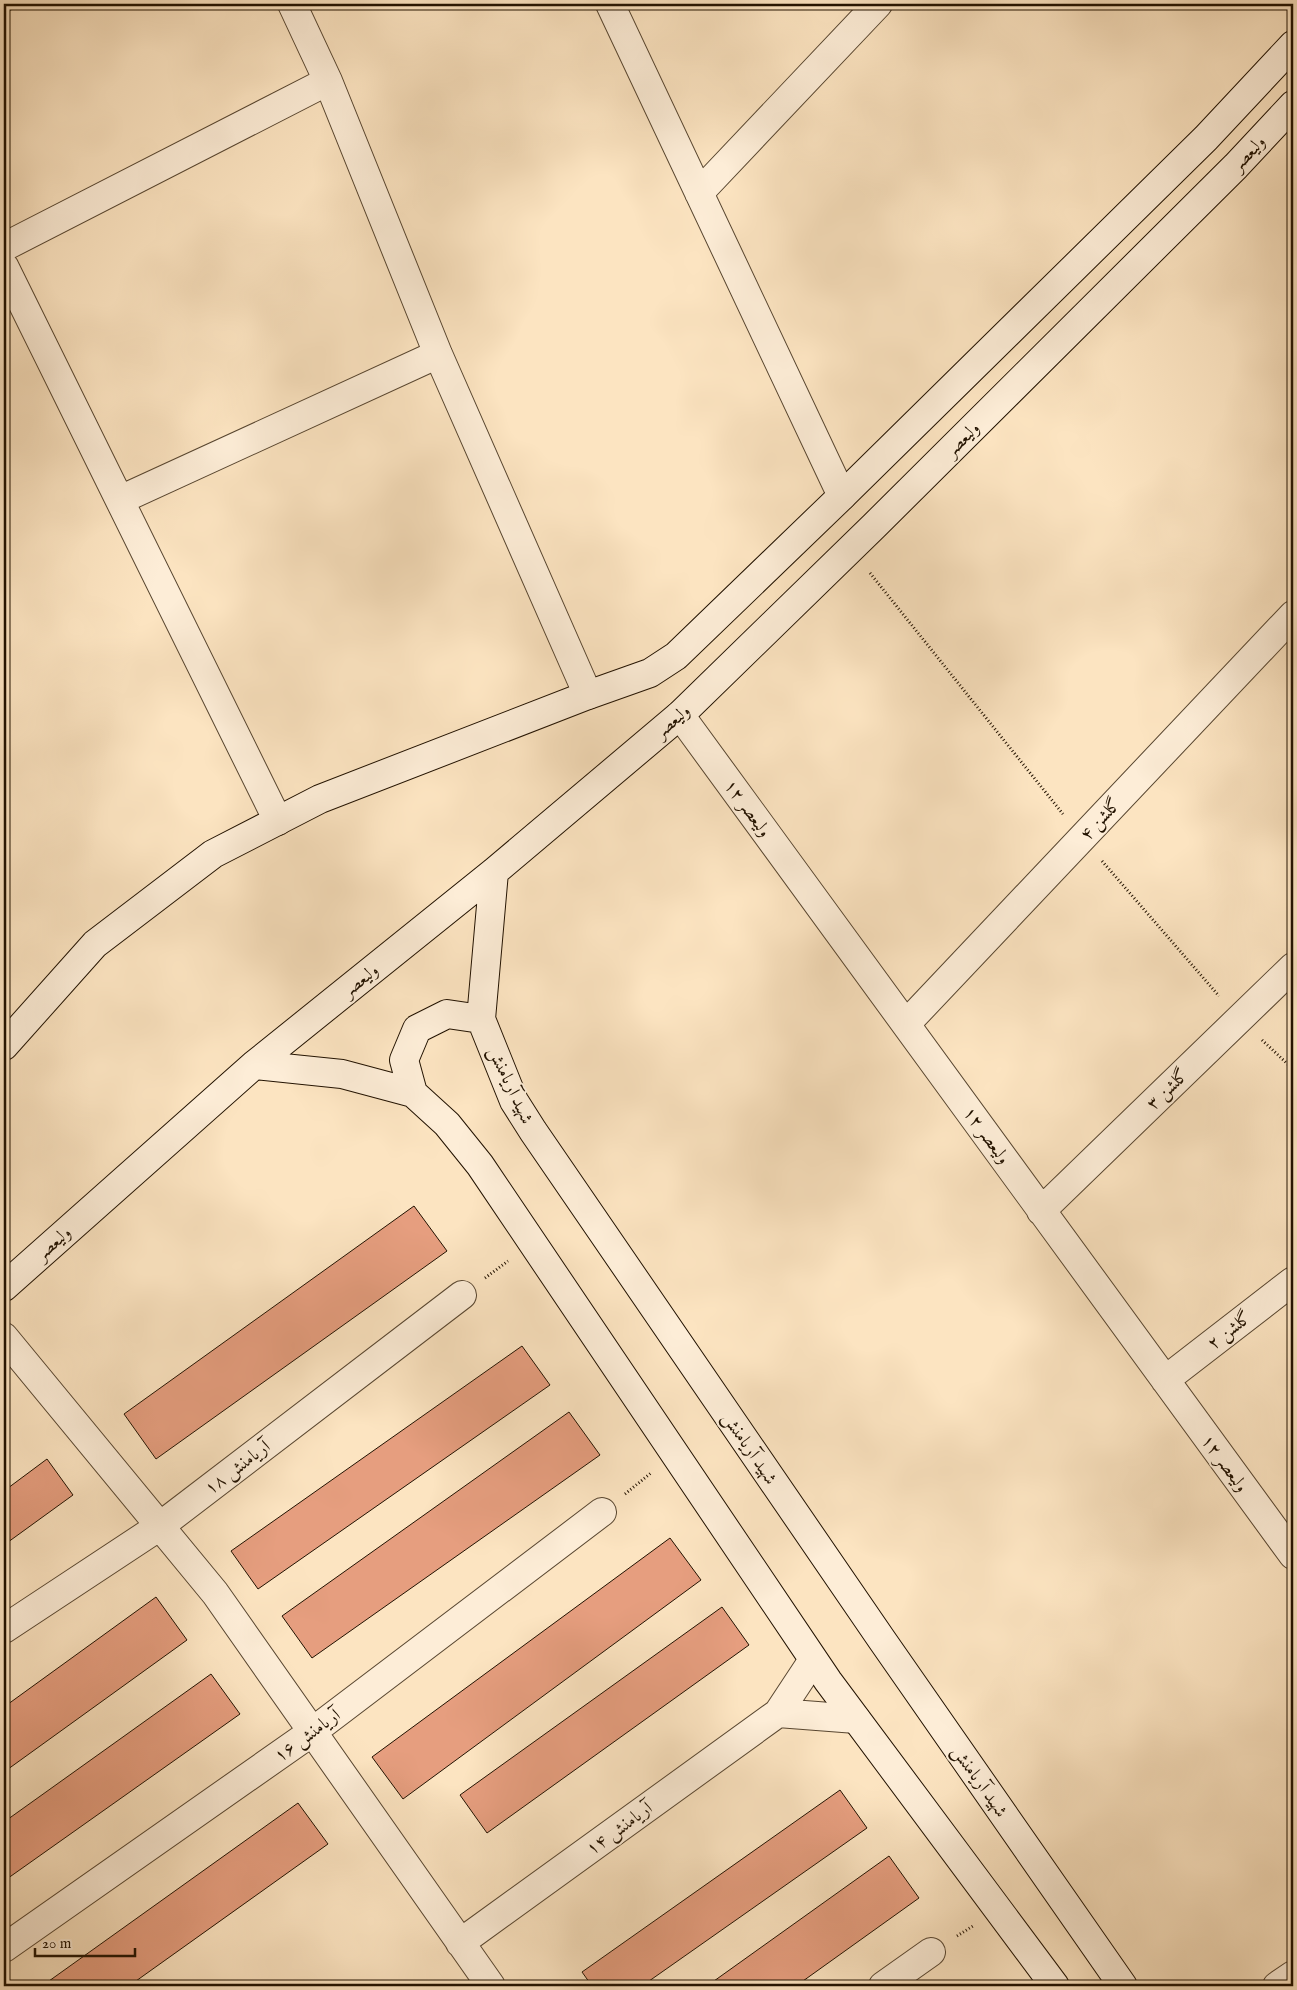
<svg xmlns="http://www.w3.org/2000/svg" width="1297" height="1990" viewBox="0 0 1297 1990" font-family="'IM FELL English',Amiri,serif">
	<rect width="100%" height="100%" fill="#fce4c1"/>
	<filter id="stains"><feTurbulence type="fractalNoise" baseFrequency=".004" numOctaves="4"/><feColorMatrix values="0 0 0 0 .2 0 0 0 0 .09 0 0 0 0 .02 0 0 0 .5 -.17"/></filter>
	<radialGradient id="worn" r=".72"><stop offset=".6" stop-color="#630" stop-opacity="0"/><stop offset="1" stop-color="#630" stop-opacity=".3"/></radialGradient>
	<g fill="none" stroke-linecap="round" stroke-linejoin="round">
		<path stroke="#6d796d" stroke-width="10" d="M4 9 12 4"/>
	</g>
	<path fill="#e69e7f" stroke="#221200" d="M414 1206 447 1251 156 1459 124 1414Z
		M522 1346 550 1385 258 1589 231 1551Z
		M569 1412 600 1455 312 1658 282 1616Z
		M47 1459 73 1495 4 1545V1491Z
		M670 1538 701 1580 403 1799 372 1757Z
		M156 1597 187 1640 4 1772V1707Z
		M722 1607 749 1645 487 1833 460 1795Z
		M211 1674 240 1714 4 1881V1822Z
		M840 1790 867 1828 642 1986H592L582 1972Z
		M298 1803 328 1844 129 1986H42Z
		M889 1856 919 1898 796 1986H707Z"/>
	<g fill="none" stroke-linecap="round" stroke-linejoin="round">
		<g stroke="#584630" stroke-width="30">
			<path id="minor" d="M292 4 328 81 438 354 588 695
				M610 4 842 496
				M699 193 878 4
				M4 247 328 81
				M4 266 278 821
				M120 500 438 354
				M680 715 1293 1555
				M906 1024 1293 615
				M1041 1211 1293 967
				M4 1337 215 1593 491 1986
				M1165 1380 1293 1281
				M4 1629 160 1526 462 1295
				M778 1713 856 1719
				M460 1943 778 1713 813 1660
				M4 1948 312 1732 602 1512
				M883 1986 931 1952"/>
		</g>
		<g stroke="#584630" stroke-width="30">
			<path id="tertiary" d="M1277 1986 1293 1975"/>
		</g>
		<g stroke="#221200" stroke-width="30">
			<path id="secondary" d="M494 872 481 1019 514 1101 533 1131 882 1640 1123 1986
				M4 1046 95 944 213 854 320 799 588 695 650 673 676 656 842 496 1206 138 1293 45
				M254 1065 342 1074 413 1093 447 1124 480 1165 828 1681 1055 1986
				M413 1093 404 1060 417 1029 447 1014 481 1019
				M4 1287 254 1065 494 872 680 715 874 526 1236 166 1293 105"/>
		</g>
		<path stroke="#221200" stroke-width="3" stroke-dasharray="1 2.5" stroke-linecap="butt" d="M870 573 1063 814
			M1102 861 1219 996
			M1262 1040 1293 1069
			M485 1278 508 1261
			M625 1494 651 1473
			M957 1936 973 1926"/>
		<use href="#minor" stroke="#fdedd7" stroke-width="28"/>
		<use href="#tertiary" stroke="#fdedd7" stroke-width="28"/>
		<use href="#secondary" stroke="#fdedd7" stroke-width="28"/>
	</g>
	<g text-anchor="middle" stroke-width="4" stroke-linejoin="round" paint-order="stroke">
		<g font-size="18" fill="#221200" stroke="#fdedd7">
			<text transform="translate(1248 153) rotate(-47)" y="6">ولیعصر</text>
			<text transform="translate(962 439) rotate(-45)" y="6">ولیعصر</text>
			<text transform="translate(672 721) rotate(-41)" y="6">ولیعصر</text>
			<text transform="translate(748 808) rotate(54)" y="6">ولیعصر ۱۲</text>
			<text transform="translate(1100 819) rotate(-47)" y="6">گلشن ۴</text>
			<text transform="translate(360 980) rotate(-39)" y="6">ولیعصر</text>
			<text transform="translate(511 1085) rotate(65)" y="6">شهید آریامنش</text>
			<text transform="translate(1167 1089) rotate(-44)" y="6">گلشن ۳</text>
			<text transform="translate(987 1135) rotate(54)" y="6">ولیعصر ۱۲</text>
			<text transform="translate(53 1243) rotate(-42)" y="6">ولیعصر</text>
			<text transform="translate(1229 1330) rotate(-38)" y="6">گلشن ۲</text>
			<text transform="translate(750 1448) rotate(56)" y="6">شهید آریامنش</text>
			<text transform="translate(1225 1463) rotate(54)" y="6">ولیعصر ۱۲</text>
			<text transform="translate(237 1467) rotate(-37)" y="6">آریامنش ۱۸</text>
			<text transform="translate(307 1735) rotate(-36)" y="6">آریامنش ۱۶</text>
			<text transform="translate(980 1781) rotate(55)" y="6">شهید آریامنش</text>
			<text transform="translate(619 1828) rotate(-36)" y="6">آریامنش ۱۴</text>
		</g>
	</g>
	<rect width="1297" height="1990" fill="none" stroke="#fce4c1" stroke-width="20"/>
	<rect x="5" y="5" width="1287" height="1980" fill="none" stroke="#221200" stroke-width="2.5"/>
	<rect x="10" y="10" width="1277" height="1970" fill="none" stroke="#221200"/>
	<path d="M35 1948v8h100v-8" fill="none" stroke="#221200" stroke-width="2.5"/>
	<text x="42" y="1948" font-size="15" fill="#221200" stroke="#fdedd7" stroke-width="4" paint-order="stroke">20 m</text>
	<rect width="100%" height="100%" filter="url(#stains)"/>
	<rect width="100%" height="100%" fill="url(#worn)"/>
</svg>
